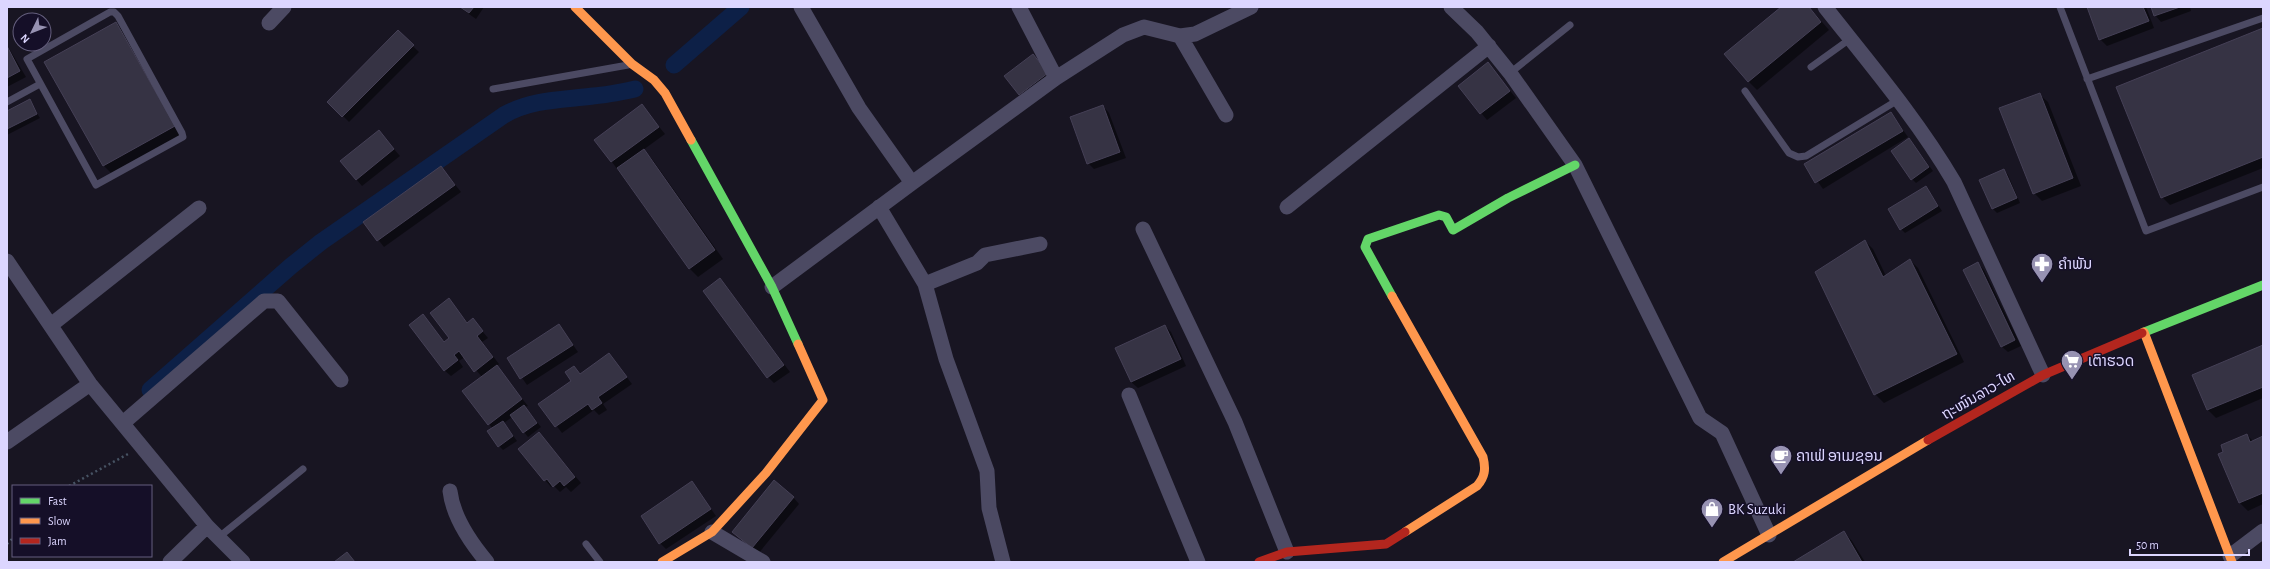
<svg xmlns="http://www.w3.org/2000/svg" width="2270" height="569" viewBox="0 0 2270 569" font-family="'Alegreya Sans','Noto Sans Lao',sans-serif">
	<rect width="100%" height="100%" fill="#181522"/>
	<path fill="#0007" d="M459 7H484L476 19Z
		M1782 7H1809L1829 30 1757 90 1749 82Z
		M2088 7H2146L2154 28 2107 46 2100 39Z
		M2152 7H2190L2191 11 2161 22 2155 15Z
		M116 23 124 31 182 135 112 174 104 166Z
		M2263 29V168L2170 205 2162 197Z
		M398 32 419 52 349 122 329 102Z
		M7 45 26 77 7 87Z
		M1033 55 1051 77 1024 98 1020 94Z
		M1488 64 1516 98 1487 120 1459 86Z
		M2039 94 2048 102 2081 186 2042 201 2034 193Z
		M29 101 40 118 7 135V112Z
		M642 106 665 134 643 150 652 159 723 259 698 277 690 269 596 140Z
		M1103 106 1109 113 1126 158 1094 169 1088 163Z
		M1891 113 1908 137 1823 189 1806 165Z
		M379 132 400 156 362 186 356 179Z
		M1909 139 1933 171 1916 183 1912 179Z
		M441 167 461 192 384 247 364 222Z
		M2004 170 2008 175 2020 203 1997 213 1993 209Z
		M1926 187 1942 211 1905 233 1901 229Z
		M1865 241 1873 249 1886 276 1910 260 1918 268 1964 362 1884 403 1875 394 1816 272Z
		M1978 263 1984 270 2021 346 2008 352 2001 346Z
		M720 279 790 372 774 383 768 377Z
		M448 300 468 323 473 320 488 338 482 342 499 364 496 366 528 406 525 407 541 427 528 437 512 417 504 423 517 441 503 450 499 446 493 429 489 424 482 377 465 357 459 361 463 367 451 376 444 370 429 322 444 342 450 338Z
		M559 325 578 352 527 385 508 358Z
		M1165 326 1171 332 1186 366 1138 388 1131 382Z
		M2263 346V398L2216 418 2208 410 2194 376Z
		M609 354 632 384 603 404 607 410 599 415 594 410 562 433 540 404 572 381 574 367 581 375Z
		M2247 435 2253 441 2263 437V504L2248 511 2240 503 2225 452Z
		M545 440 581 483 571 492 566 487 560 492 553 485 551 487 519 449Z
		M692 482 716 516 666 549 660 543Z
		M793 497 799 504 758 554 733 532Z
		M1844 532 1852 541 1865 562H1795Z"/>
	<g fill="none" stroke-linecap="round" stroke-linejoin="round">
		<path stroke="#0d2047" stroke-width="17" d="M674 65 741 7
			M150 390 291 266 321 242 504 115C532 99 562 100 593 96 607 95 621 92 635 89"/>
	</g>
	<path fill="#363344" stroke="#454056" d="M460 7H474L469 13Z
		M1781 7H1809L1821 22 1748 82 1724 54Z
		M2087 7H2143L2149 21 2099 40Z
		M2151 7H2180L2154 16Z
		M116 22 175 126 103 166 44 62Z
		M2263 28V157L2161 198 2116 87Z
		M398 30 414 45 342 117 327 102Z
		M7 46 20 71 7 78Z
		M1033 54 1048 73 1019 95 1004 76Z
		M1488 62 1510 91 1480 114 1458 86Z
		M2040 93 2073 178 2033 194 1999 108Z
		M30 99 37 114 7 129V111Z
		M642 104 659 127 611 162 594 140Z
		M1103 105 1120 152 1087 164 1070 117Z
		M1891 112 1903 131 1815 183 1804 164Z
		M379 130 394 149 356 180 340 161Z
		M1909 138 1929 167 1911 180 1891 151Z
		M644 149 715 250 689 269 617 168Z
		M441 166 455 185 377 241 363 222Z
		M2004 169 2017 198 1992 209 1979 180Z
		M1926 186 1938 206 1900 230 1888 209Z
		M1865 240 1883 277 1910 259 1957 354 1874 395 1815 272Z
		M1978 262 2015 340 2001 347 1963 270Z
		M720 278 784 365 767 378 703 291Z
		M449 298 467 323 473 318 483 331 477 336 493 357 474 372 459 351 454 355 458 360 444 371 409 325 423 314 444 342 449 338 430 313Z
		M559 324 573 345 520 379 507 358Z
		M1165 325 1181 359 1131 382 1115 348Z
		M2263 345V387L2207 410 2192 375Z
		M609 353 627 377 598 397 602 403 592 410 588 404 555 427 538 404 571 381 565 372 574 366 580 374Z
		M497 365 522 399 488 425 462 391Z
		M524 405 537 423 523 433 510 415Z
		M503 421 513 436 498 447 487 431Z
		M539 432 575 477 564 486 560 481 553 487 547 479 544 481 518 449Z
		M2247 434 2250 442 2263 436V493L2239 503 2218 454 2223 452 2221 445Z
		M774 480 794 497 752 548 732 532Z
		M692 481 711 509 659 544 641 516Z
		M1844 531 1862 562H1793Z
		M347 552 355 562H334Z"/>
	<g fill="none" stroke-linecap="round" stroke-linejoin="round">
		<path stroke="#475363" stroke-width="2.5" stroke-dasharray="2 3" stroke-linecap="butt" d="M69 486 128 454
			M7 544 13 538"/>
		<path stroke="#4c4a63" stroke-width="7" d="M2060 7 2146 231 2263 187
			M110 12H114L118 16 182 133 183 137 96 185 27 59Z
			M1811 67 1850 39
			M1510 73 1570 25
			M2087 79 2263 18
			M493 89 628 65
			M1745 91 1789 153 1798 157 1806 156 1898 100
			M7 102 40 84
			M219 537 303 469
			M586 544 600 562"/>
		<path stroke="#4c4a63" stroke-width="15" d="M801 7 859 108 912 183
			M1019 7 1056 78
			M1451 7 1477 32 1510 73 1575 165 1700 418 1722 433 1769 535
			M1825 7C1870 64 1917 119 1954 182L2043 375
			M269 23 284 7
			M1180 36 1226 115
			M879 207 925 284 946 359 987 471 989 508 1003 562
			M1287 207 1489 46
			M1143 229 1235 422 1287 552
			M7 261 90 384 207 526 243 562
			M925 284 977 263 985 255 1040 244
			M772 287 912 183 1056 78 1123 35 1144 27 1180 36 1195 34 1251 7
			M51 325 199 208
			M1129 395 1198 562
			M123 423 264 301H278L341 380
			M7 442 90 384
			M450 491C453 517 471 543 487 562
			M712 532 763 562
			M2230 556 2263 531
			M170 562 207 526"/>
		<path stroke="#63d668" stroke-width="9" d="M691 140 772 287 798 344
			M1392 296 1365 247 1368 239 1439 215 1446 217 1453 230 1508 198 1575 165
			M2142 333 2263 285"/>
		<path stroke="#ff974d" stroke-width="9" d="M575 7 632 64 654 80 665 93 691 140
			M1392 296 1483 457C1486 469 1485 477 1477 486L1405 532
			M2144 332 2232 562
			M662 562 712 532 766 473 823 400 798 344
			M1723 562 1928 440"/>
		<path stroke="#b3261e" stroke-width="9" d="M1928 440 2043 375 2142 333
			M1259 562 1287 552 1386 544 1405 532"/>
	</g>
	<defs>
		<g id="pharmacy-pin" transform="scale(1.15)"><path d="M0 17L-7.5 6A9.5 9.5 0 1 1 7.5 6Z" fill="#9792b2" stroke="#150f28"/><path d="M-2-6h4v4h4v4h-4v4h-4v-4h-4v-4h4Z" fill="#fff"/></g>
		<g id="supermarket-pin" transform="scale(1.15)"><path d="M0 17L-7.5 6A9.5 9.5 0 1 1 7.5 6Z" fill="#9792b2" stroke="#150f28"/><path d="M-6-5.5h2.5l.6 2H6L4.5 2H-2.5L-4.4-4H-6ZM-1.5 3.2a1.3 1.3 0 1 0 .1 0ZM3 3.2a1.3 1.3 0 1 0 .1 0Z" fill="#fff"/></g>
		<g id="cafe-pin" transform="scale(1.15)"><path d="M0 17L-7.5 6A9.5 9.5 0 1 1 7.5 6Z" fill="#9792b2" stroke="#150f28"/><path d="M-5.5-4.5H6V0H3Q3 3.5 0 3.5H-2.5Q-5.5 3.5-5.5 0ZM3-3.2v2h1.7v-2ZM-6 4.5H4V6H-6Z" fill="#fff"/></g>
		<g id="shop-pin" transform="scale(1.15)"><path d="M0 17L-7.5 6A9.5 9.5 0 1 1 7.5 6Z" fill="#9792b2" stroke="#150f28"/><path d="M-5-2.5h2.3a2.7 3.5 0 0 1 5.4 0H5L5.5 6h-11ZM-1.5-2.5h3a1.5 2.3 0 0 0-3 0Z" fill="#fff"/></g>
	</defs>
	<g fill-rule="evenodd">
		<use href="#pharmacy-pin" x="2042" y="264"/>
		<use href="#supermarket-pin" x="2072" y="361"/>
		<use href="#cafe-pin" x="1781" y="456"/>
		<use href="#shop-pin" x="1712" y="509"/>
	</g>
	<g text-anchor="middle" stroke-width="3" stroke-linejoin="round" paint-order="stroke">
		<g font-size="15" fill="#dcd6ff" stroke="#150f28" text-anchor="start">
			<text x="2058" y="269">ຄໍາພັນ</text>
			<text x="2088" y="366">ເຕົາຮວດ</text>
			<text x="1796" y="461">ຄາເຟ່ ອາເມຊອນ</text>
			<text x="1728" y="514">BK Suzuki</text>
		</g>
		<g font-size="15" fill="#dcd6ff" stroke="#150f28">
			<text transform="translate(1978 395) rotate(-30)" y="5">ຖະໜົນລາວ-ໄທ</text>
		</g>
	</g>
	<rect width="2270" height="569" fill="none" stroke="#dcd6ff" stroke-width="16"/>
	<rect x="12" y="485" width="140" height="72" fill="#150f28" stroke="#655f7e"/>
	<rect x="20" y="498" width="20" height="6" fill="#63d668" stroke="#655f7e"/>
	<text x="48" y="505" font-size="12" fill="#dcd6ff">Fast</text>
	<rect x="20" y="518" width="20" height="6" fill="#ff974d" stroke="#655f7e"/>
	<text x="48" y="525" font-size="12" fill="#dcd6ff">Slow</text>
	<rect x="20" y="538" width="20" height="6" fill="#b3261e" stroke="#655f7e"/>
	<text x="48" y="545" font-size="12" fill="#dcd6ff">Jam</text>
	<g transform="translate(32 32) rotate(227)"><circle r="19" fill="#150f28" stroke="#655f7e"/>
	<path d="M0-3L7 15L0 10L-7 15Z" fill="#9792b2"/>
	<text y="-6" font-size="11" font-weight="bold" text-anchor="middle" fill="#dcd6ff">N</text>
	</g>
	<path d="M2130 549v6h119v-6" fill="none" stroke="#dcd6ff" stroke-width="2"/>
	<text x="2136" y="549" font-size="12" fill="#dcd6ff" stroke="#150f28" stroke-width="3" paint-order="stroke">50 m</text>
</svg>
